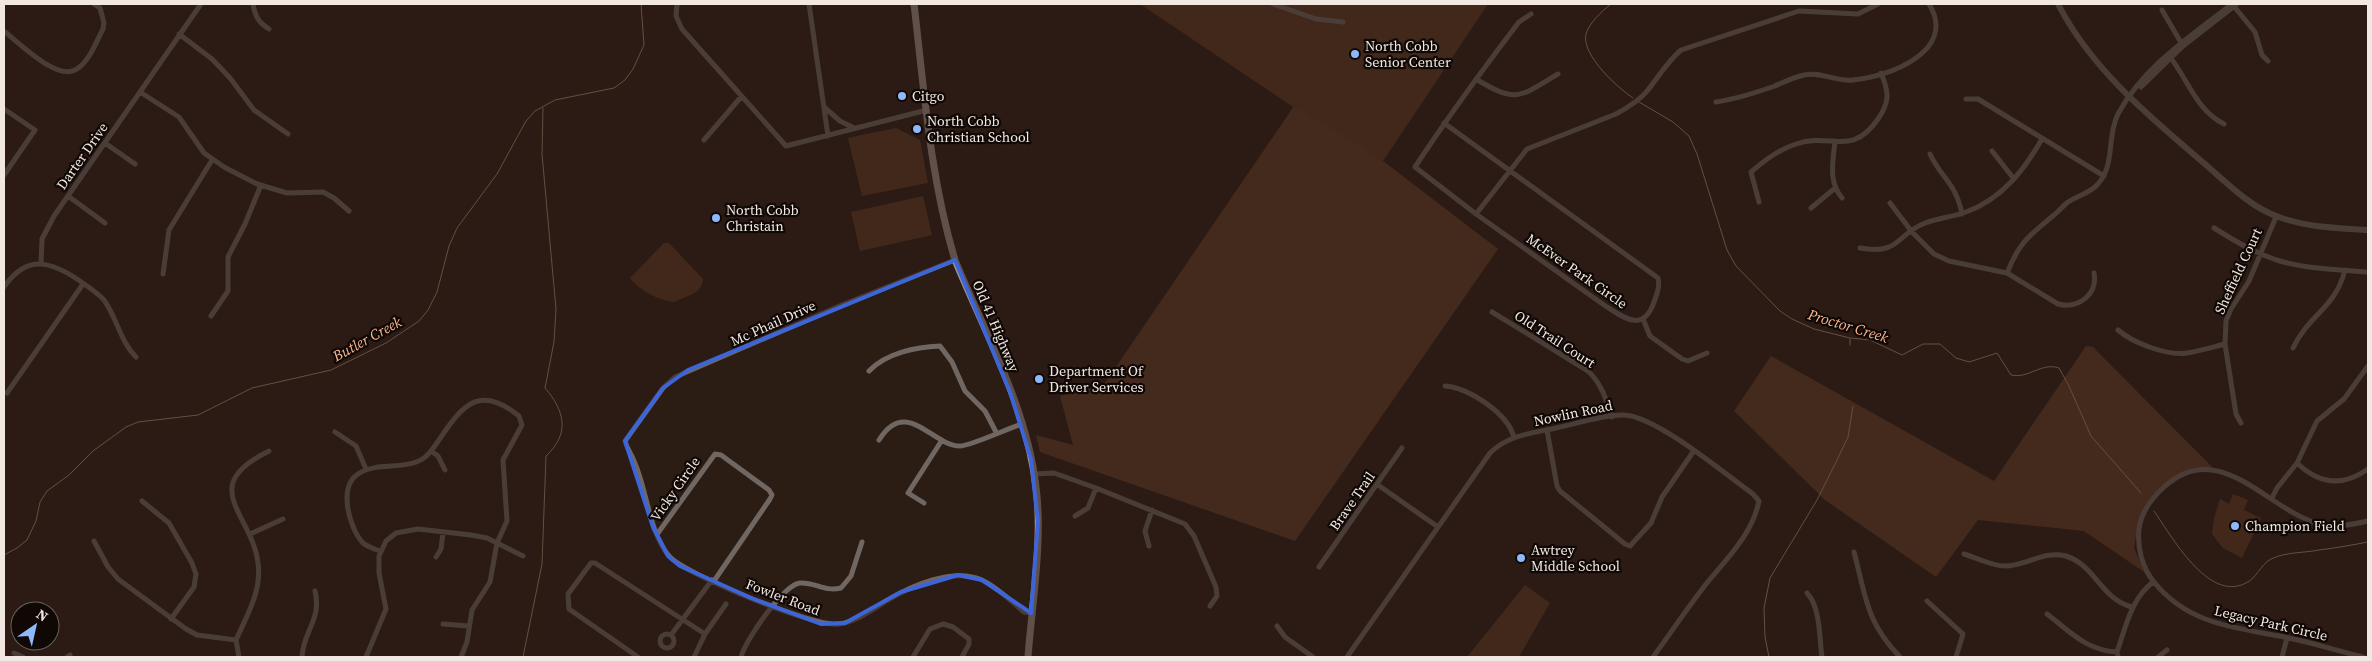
<svg xmlns="http://www.w3.org/2000/svg" width="2372" height="661" viewBox="0 0 2372 661" font-family="'Source Serif 4',serif">
	<rect width="100%" height="100%" fill="#2b1c14"/>
	<path fill="#5d3824" d="M1140 4H1488L1383 161 1302 113Z
		M896 128 920 140 928 183 862 196 848 138Z
		M923 196 932 235 860 251 851 212Z
		M664 243H669L703 279C702 294 686 296 674 302 658 300 640 291 630 278Z
		M2233 494 2248 500 2244 510 2261 518 2242 558 2223 548 2212 534 2214 518 2220 499 2229 504Z
		M1525 585 1550 603 1519 657H1467Z"/>
	<path fill="#623c28" d="M1294 106 1383 161 1498 249 1295 541 1040 452 1036 435 1073 445 1060 396 1105 383Z
		M2086 346 2093 347 2217 472 2194 470 2154 495 2139 518 2134 548 2144 572 2084 531 1978 520 1936 577 1825 500 1734 411 1771 356 1994 481Z"/>
	<g fill="none" stroke-linecap="round" stroke-linejoin="round">
		<path stroke="#ab8c7b" stroke-width="1" d="M1611 4C1602 11 1589 23 1586 34 1581 55 1618 88 1633 98
			M1639 102 1673 122 1689 136 1697 154 1727 250 1736 266 1780 311 1792 319 1814 329 1850 338 1870 340 1902 355 1923 344H1940L1956 358 1969 362 1997 353 2011 375C2029 379 2041 362 2059 368L2068 384 2091 436 2141 493
			M1850 339V345
			M2154 511C2171 535 2208 603 2246 583 2257 578 2260 565 2271 559 2285 552 2304 553 2319 550 2336 548 2352 545 2368 542
			M4 555 17 548 27 540 36 521 40 502 47 491 69 475 93 451 126 427 138 422 198 415 252 388 331 370 386 343 419 321 428 310 437 292 449 246 457 228 497 174 526 121 535 111 555 100 614 88 625 80 633 69 644 45 641 4
			M523 657 542 564 546 456C570 434 565 411 545 388L554 342 556 309 542 154 543 108
			M1769 657 1765 637 1764 608 1770 578 1817 500 1837 460 1848 437 1853 406"/>
		<path stroke="#706763" stroke-width="5" d="M253 4C255 16 258 22 269 29
			M677 4 676 16 682 29 786 146 927 110
			M809 4 828 136
			M1273 4 1316 19 1343 22
			M2232 4 2255 32 2262 55 2268 61
			M2162 10 2183 46
			M4 31C19 43 56 80 75 70 89 63 96 42 103 29L104 23 100 8 94 4
			M179 34 212 59 230 78 254 110 288 134
			M2170 57C2188 80 2197 111 2224 124
			M1476 79C1517 104 1519 97 1558 74
			M2141 87 2183 46 2237 4
			M140 92 179 117 204 153 224 167 257 184 287 193 323 192 334 198 349 211
			M1966 99H1978L2104 176
			M1716 102C1736 99 1755 93 1775 86 1784 82 1794 77 1804 75 1820 71 1836 82 1853 80 1889 77 1958 51 1929 4
			M824 107 840 121 854 128
			M4 109 35 130 4 175
			M1444 123 1658 278C1660 286 1657 294 1654 302 1643 334 1623 317 1604 305L1476 214 1415 167C1448 117 1483 69 1519 22L1531 14
			M704 140 741 97
			M1835 141C1833 162 1828 181 1842 198
			M105 143 135 164
			M1992 151 2014 179
			M1930 154C1941 178 1956 183 1962 214
			M68 196 105 223
			M1759 202 1751 172C1765 160 1778 150 1796 144 1832 132 1851 158 1878 119 1890 102 1889 92 1881 73
			M1890 203 1912 232 1934 254 1949 261 2007 273 2058 304C2078 309 2098 295 2094 273
			M1811 208 1834 189
			M1476 214 1527 149 1616 114C1627 108 1640 100 1648 90 1659 76 1667 62 1681 50L1799 11 1858 14 1878 4
			M2214 228C2235 241 2256 254 2280 261 2308 269 2339 270 2368 272
			M1860 248C1901 255 1895 235 1925 223 1938 218 1953 217 1966 212 2002 199 2024 170 2042 139
			M955 260 842 305 675 377 663 388 625 441C627 449 631 453 634 461 647 489 649 533 669 556 684 574 815 628 839 624 855 622 872 610 886 601 911 586 953 567 982 580 997 587 1011 601 1024 612L1031 613
			M41 263 42 239 54 216 201 4
			M2007 273C2020 241 2029 236 2054 215 2059 211 2063 206 2068 202 2077 196 2090 193 2097 185 2116 165 2106 138 2118 114 2143 67 2191 36 2232 4
			M163 274 169 230 212 160
			M4 287C27 254 51 261 80 281 87 286 98 293 104 300 117 318 120 341 136 357
			M1492 312 1588 371C1602 384 1606 400 1612 417
			M211 316 228 291V257L245 224 261 185
			M1643 319 1650 336 1682 359 1688 361 1707 353
			M2118 330C2133 343 2167 356 2187 353 2200 351 2213 347 2225 344
			M2293 348C2309 314 2335 309 2345 270
			M869 371C886 353 916 347 940 346L952 362 965 391 985 411 996 432
			M1445 386C1468 387 1509 414 1514 438
			M7 393 83 284
			M2241 423 2236 414 2225 344 2226 321 2231 309 2249 281 2276 217
			M1547 430 1557 486 1560 491 1625 544 1630 546 1651 523 1662 497 1693 452
			M335 432 356 446 366 469
			M879 440C906 396 932 446 960 446 970 446 1009 428 1022 424
			M431 451 438 456 445 470
			M2297 463C2319 484 2343 487 2368 469
			M1034 474 1054 473 1096 488 1185 524 1194 536 1216 587 1217 596 1210 606
			M1378 485 1438 527
			M2272 498 2277 488 2297 463 2317 421 2344 399 2368 366
			M142 501 169 523 192 563 196 574 194 587 171 619
			M924 503 908 493 942 440
			M1075 516 1088 508 1096 488
			M658 533 715 454 721 455 769 490 772 495 770 499 714 581
			M250 534 283 519
			M94 541 108 567 118 579 186 629 197 635 236 640
			M1149 546 1145 531 1152 510
			M380 551C374 549 368 547 363 543 349 528 338 487 358 474 377 461 405 471 424 458 431 453 436 444 441 437 464 403 481 385 519 416L522 425 503 460 507 521 497 543 490 582 472 610 467 642 461 657
			M1854 552C1866 597 1866 622 1900 657
			M1964 554C1977 558 1992 566 2005 566 2026 566 2044 550 2066 556 2095 565 2102 600 2132 607
			M436 557 441 549 443 532
			M1319 567 1402 448
			M1807 593C1821 608 1819 638 1822 657
			M1927 601 1963 634 1956 657
			M2047 614C2071 632 2085 650 2117 652
			M443 624 468 626
			M1277 626 1285 637 1313 657
			M660 641a7 7 0 1 1 14 0a7 7 0 1 1-14 0Z
			M671 635 712 580
			M236 640C247 615 262 591 258 563 252 513 196 487 269 451
			M236 640 239 657
			M14 653 23 657
			M67 657 70 655
			M302 657C303 631 322 620 315 591
			M366 657 386 609 379 573V556L386 541 396 533 418 529 471 535 487 538 523 556
			M638 657 569 609 568 594 591 563H595L705 634
			M694 657 705 634 726 604
			M741 657C745 641 783 585 800 583 815 582 824 592 841 588L851 576 862 542
			M913 657 930 629 943 624 953 627 969 639V644L962 657
			M1347 657 1490 453C1508 435 1532 433 1556 428 1576 424 1605 414 1624 415 1656 416 1725 474 1753 494L1759 501C1752 536 1725 560 1703 588 1686 610 1670 634 1653 657
			M2118 657 2117 652C2126 626 2131 599 2153 582
			M2158 657 2167 650
			M2282 657 2287 638
			M2363 657C2335 650 2307 641 2279 636 2231 627 2187 623 2154 582 2142 568 2137 547 2139 529 2141 513 2152 498 2164 487 2219 437 2266 508 2316 523 2334 528 2351 525 2368 521"/>
		<path stroke="#706763" stroke-width="6" d="M2058 4C2092 70 2150 117 2205 164 2227 183 2251 208 2279 217 2308 228 2338 228 2368 230"/>
		<path stroke="#9e908a" stroke-width="7" d="M914 4C924 89 930 177 955 260 985 333 1027 408 1036 487 1043 541 1032 603 1028 657"/>
	</g>
	<path d="M0 0H2372V661H0ZM955 260 1010 392 1031 459 1038 522 1031 613 982 580 958 575 901 592 845 623 821 624 751 598 680 566 668 556 653 527 625 441 663 388 688 370Z" fill="#2b1c14" fill-opacity=".55" fill-rule="evenodd"/>
	<path fill="none" stroke="#3d65da" stroke-width="4" stroke-linejoin="round" d="M955 260 1010 392 1031 459 1038 522 1031 613 982 580 958 575 901 592 845 623 821 624 751 598 680 566 668 556 653 527 625 441 663 388 688 370Z"/>
	<g fill="#8db9fc" stroke="#0f0805" stroke-width="2">
		<circle cx="1355" cy="54" r="5"/>
		<circle cx="902" cy="96" r="5"/>
		<circle cx="917" cy="129" r="5"/>
		<circle cx="716" cy="218" r="5"/>
		<circle cx="1039" cy="379" r="5"/>
		<circle cx="2235" cy="526" r="5"/>
		<circle cx="1521" cy="558" r="5"/>
	</g>
	<g text-anchor="middle" stroke-width="4.5" stroke-linejoin="round" paint-order="stroke">
		<g font-size="14" fill="#f2e8e2" stroke="#0f0805" text-anchor="start">
			<text x="1365" y="51">North Cobb<tspan x="1365" dy="16">Senior Center</tspan></text>
			<text x="912" y="101">Citgo</text>
			<text x="927" y="126">North Cobb<tspan x="927" dy="16">Christian School</tspan></text>
			<text x="726" y="215">North Cobb<tspan x="726" dy="16">Christain</tspan></text>
			<text x="1049" y="376">Department Of<tspan x="1049" dy="16">Driver Services</tspan></text>
			<text x="2245" y="531">Champion Field</text>
			<text x="1531" y="555">Awtrey<tspan x="1531" dy="16">Middle School</tspan></text>
		</g>
		<g font-size="14" fill="#f2e8e2" stroke="#0f0805">
			<text transform="translate(82 156) rotate(-55)" y="5">Darter Drive</text>
			<text transform="translate(1577 271) rotate(35)" y="5">McEver Park Circle</text>
			<text transform="translate(2238 271) rotate(-65)" y="5">Sheffield Court</text>
			<text transform="translate(773 323) rotate(-24)" y="5">Mc Phail Drive</text>
			<text transform="translate(996 326) rotate(67)" y="5">Old 41 Highway</text>
			<text transform="translate(1555 339) rotate(33)" y="5">Old Trail Court</text>
			<text transform="translate(1573 413) rotate(-12)" y="5">Nowlin Road</text>
			<text transform="translate(675 489) rotate(-55)" y="5">Vicky Circle</text>
			<text transform="translate(1352 501) rotate(-55)" y="5">Brave Trail</text>
			<text transform="translate(783 597) rotate(21)" y="5">Fowler Road</text>
			<text transform="translate(2271 623) rotate(13)" y="5">Legacy Park Circle</text>
		</g>
		<g font-size="15" font-style="italic" fill="#fbb894" stroke="#0f0805">
			<text transform="translate(1848 326) rotate(17)" y="5">Proctor Creek</text>
			<text transform="translate(367 339) rotate(-29)" y="5">Butler Creek</text>
		</g>
	</g>
	<rect width="2372" height="661" fill="none" stroke="#f2e8e2" stroke-width="10"/>
	<g transform="translate(35 626) rotate(34)"><circle r="24" fill="#0f0805" stroke="#6a625d"/>
	<path d="M0-4L9 19L0 12L-9 19Z" fill="#8db9fc"/>
	<text y="-8" font-size="14" font-weight="bold" text-anchor="middle" fill="#f2e8e2">N</text>
	</g>
</svg>
